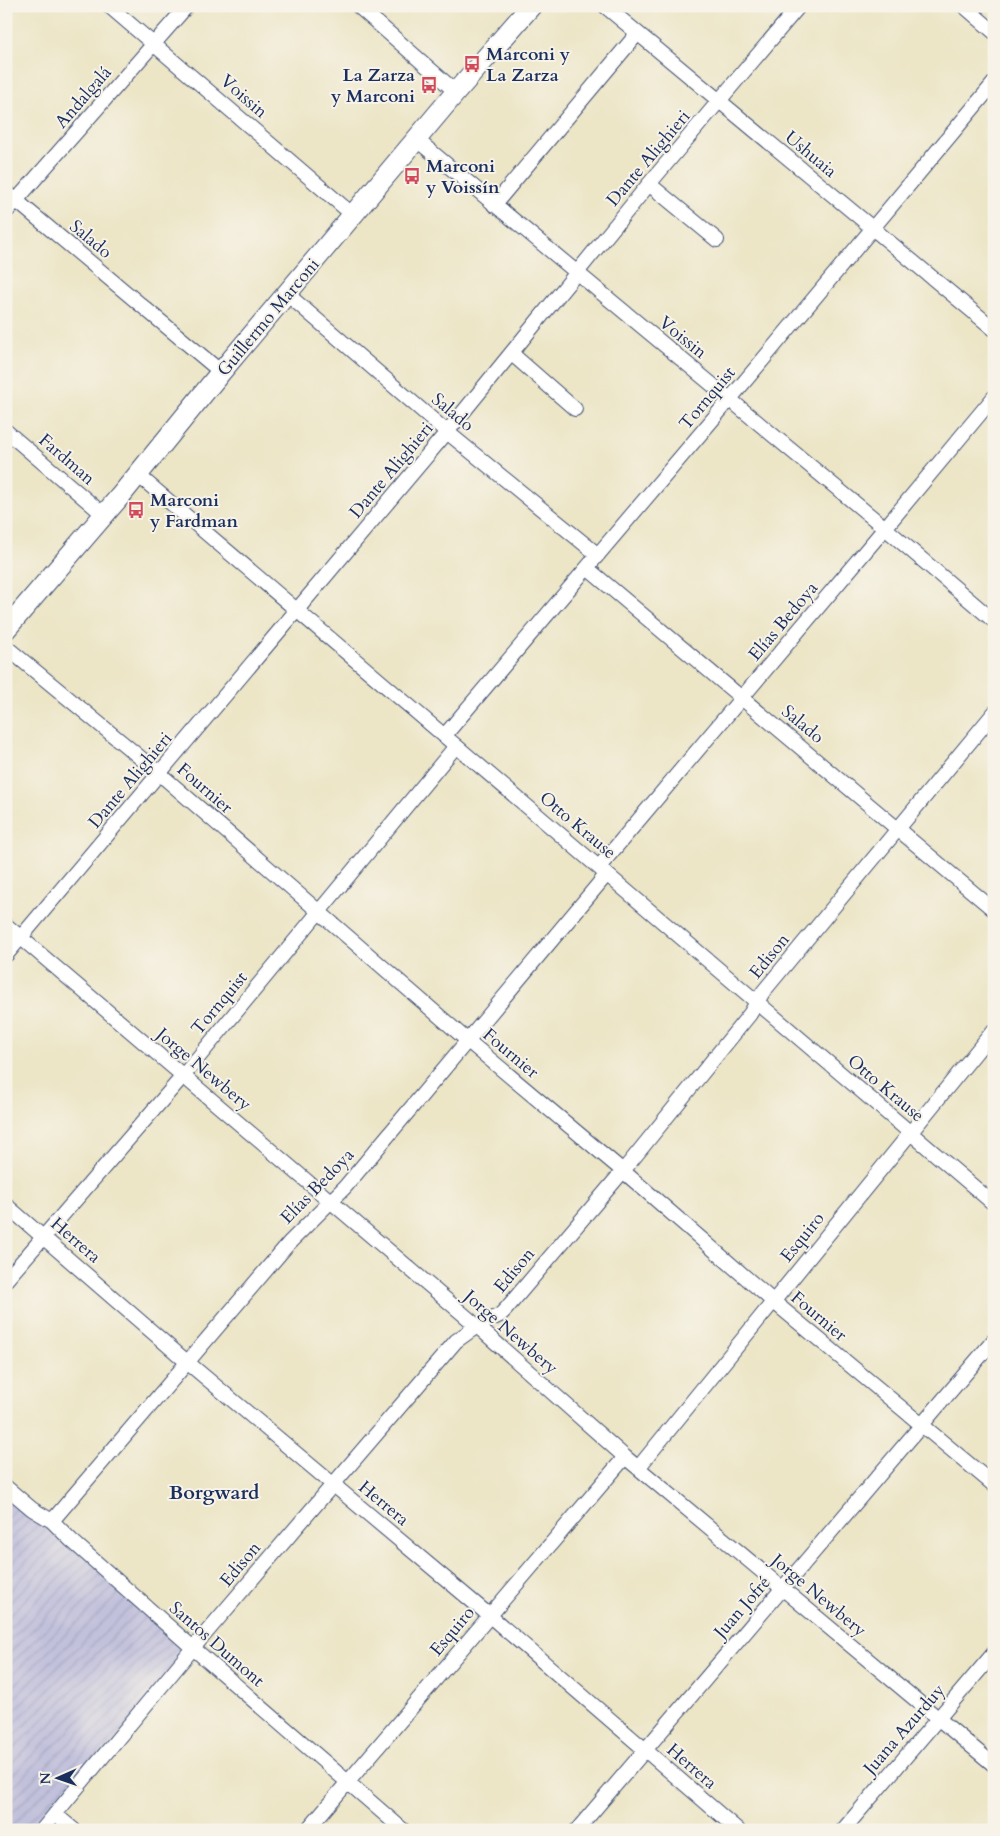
<svg xmlns="http://www.w3.org/2000/svg" width="1000" height="1836" viewBox="0 0 1000 1836" font-family="Cardo,serif">
	<defs>
		<pattern id="industrial-furrows" width="10" height="10" patternUnits="userSpaceOnUse" patternTransform="scale(1.25)"><rect width="10" height="10" fill="#c2c1dc"/><path d="M-1 1l2-2M0 10L10 0M9 11l2-2" fill="none" stroke="#a6a6bf"/></pattern>
	</defs>
	<rect width="100%" height="100%" fill="#f7f3e8"/>
	<filter id="ink" filterUnits="userSpaceOnUse"><feTurbulence type="fractalNoise" baseFrequency=".02" numOctaves="2"/><feDisplacementMap in="SourceGraphic" scale="10" xChannelSelector="R" yChannelSelector="G"/><feConvolveMatrix kernelMatrix="1 2 1 2 8 2 1 2 1" color-interpolation-filters="sRGB"/></filter>
	<filter id="wash" filterUnits="userSpaceOnUse"><feTurbulence type="fractalNoise" baseFrequency=".0096" numOctaves="4" result="noise"/><feDisplacementMap in="SourceGraphic" scale="20" xChannelSelector="R" yChannelSelector="G"/><feGaussianBlur stdDeviation="1.12" result="paint"/><feColorMatrix in="noise" values="0 0 0 0 0 0 0 0 0 0 0 0 0 0 0 0 0 1.4 0 .05"/><feComposite in="paint" operator="in"/></filter>
	<g filter="url(#wash)">
		<rect width="100%" height="100%" fill="#ece5c6"/>
		<path fill="url(#industrial-furrows)" d="M6 1487 193 1648 42 1830H6Z"/>
	</g>
	<g filter="url(#ink)">
		<g fill="none" stroke-linecap="round" stroke-linejoin="round">
			<g stroke="#3a4a6e" stroke-width="16">
				<path id="street" d="M109 6 353 215
					M358 6 456 92
					M605 6 994 329
					M964 6 994 32
					M417 140 885 528 994 621
					M649 184 717 240
					M6 192 221 372
					M494 205 637 34
					M6 212 187 6
					M287 294 447 432 598 555
					M512 354 575 409
					M6 431 104 515
					M138 475 994 1204
					M587 568 994 910
					M6 647 160 774 468 1041 623 1171 774 1302 994 1485
					M445 735 730 399 994 83
					M599 867 885 528 994 397
					M6 925 477 1326 625 1457 994 1765
					M6 955 447 432 649 184 799 6
					M6 1205 187 1362 490 1616 738 1830
					M6 1280 183 1076 456 746
					M638 1468 994 1030
					M6 1487 32 1509 52 1521 71 1540 193 1648 403 1830
					M52 1521 289 1243 345 1187 607 874
					M55 1814 74 1830
					M42 1830 193 1648 456 1341 477 1326 500 1315 506 1309 623 1171 750 1014 763 992 994 713
					M307 1830 625 1457
					M577 1830 994 1340
					M843 1830 994 1653"/>
			</g>
			<g stroke="#3a4a6e" stroke-width="22">
				<path id="secondary" d="M6 629 122 494 221 372 456 92 531 6"/>
			</g>
			<use href="#street" stroke="#fff" stroke-width="14"/>
			<use href="#secondary" stroke="#fff" stroke-width="20"/>
		</g>
	</g>
	<defs>
		<g id="bus-bare" transform="scale(1.35)"><path d="M-5-6H5V4H4V6H2V4H-2V6H-4V4H-5ZM-3.5-4V0h7V-4ZM-3.5 1.2v1.5H-2V1.2ZM2 1.2v1.5H3.5V1.2Z" fill="#d1495b" stroke="#f7f3e8" stroke-width="2.5" paint-order="stroke"/></g>
	</defs>
	<g fill-rule="evenodd">
		<use href="#bus-bare" x="472" y="64"/>
		<use href="#bus-bare" x="429" y="85"/>
		<use href="#bus-bare" x="412" y="176"/>
		<use href="#bus-bare" x="136" y="510"/>
	</g>
	<g text-anchor="middle" stroke-width="4" stroke-linejoin="round" paint-order="stroke">
		<g font-size="18" font-weight="bold" fill="#1b2f5e" stroke="#f7f3e8" text-anchor="start">
			<text x="486" y="60">Marconi y<tspan x="486" dy="21">La Zarza</tspan></text>
			<text x="415" y="81" text-anchor="end">La Zarza<tspan x="415" dy="21">y Marconi</tspan></text>
			<text x="426" y="172">Marconi<tspan x="426" dy="21">y Voissín</tspan></text>
			<text x="150" y="506">Marconi<tspan x="150" dy="21">y Fardman</tspan></text>
		</g>
		<g font-size="18" fill="#1b2f5e" stroke="#f7f3e8">
			<text transform="translate(244 96) rotate(41)" y="6">Voissin</text>
			<text transform="translate(83 97) rotate(-49)" y="6">Andalgalá</text>
			<text transform="translate(811 154) rotate(40)" y="6">Ushuaia</text>
			<text transform="translate(648 158) rotate(-50)" y="6">Dante Alighieri</text>
			<text transform="translate(91 239) rotate(40)" y="6">Salado</text>
			<text transform="translate(268 317) rotate(-50)" y="6">Guillermo Marconi</text>
			<text transform="translate(683 337) rotate(39)" y="6">Voissin</text>
			<text transform="translate(707 398) rotate(-50)" y="6">Tornquist</text>
			<text transform="translate(453 412) rotate(40)" y="6">Salado</text>
			<text transform="translate(67 459) rotate(41)" y="6">Fardman</text>
			<text transform="translate(391 470) rotate(-50)" y="6">Dante Alighieri</text>
			<text transform="translate(783 621) rotate(-50)" y="6">Elías Bedoya</text>
			<text transform="translate(803 724) rotate(40)" y="6">Salado</text>
			<text transform="translate(130 780) rotate(-50)" y="6">Dante Alighieri</text>
			<text transform="translate(205 788) rotate(41)" y="6">Fournier</text>
			<text transform="translate(578 825) rotate(40)" y="6">Otto Krause</text>
			<text transform="translate(769 956) rotate(-51)" y="6">Edison</text>
			<text transform="translate(219 1003) rotate(-50)" y="6">Tornquist</text>
			<text transform="translate(511 1053) rotate(40)" y="6">Fournier</text>
			<text transform="translate(204 1069) rotate(40)" y="6">Jorge Newbery</text>
			<text transform="translate(886 1088) rotate(40)" y="6">Otto Krause</text>
			<text transform="translate(317 1186) rotate(-46)" y="6">Elías Bedoya</text>
			<text transform="translate(802 1237) rotate(-51)" y="6">Esquiro</text>
			<text transform="translate(76 1240) rotate(41)" y="6">Herrera</text>
			<text transform="translate(514 1270) rotate(-50)" y="6">Edison</text>
			<text transform="translate(819 1316) rotate(40)" y="6">Fournier</text>
			<text transform="translate(511 1332) rotate(41)" y="6">Jorge Newbery</text>
			<text transform="translate(384 1503) rotate(40)" y="6">Herrera</text>
			<text transform="translate(240 1564) rotate(-50)" y="6">Edison</text>
			<text transform="translate(819 1595) rotate(40)" y="6">Jorge Newbery</text>
			<text transform="translate(742 1607) rotate(-49)" y="6">Juan Jofré</text>
			<text transform="translate(452 1631) rotate(-50)" y="6">Esquiro</text>
			<text transform="translate(217 1644) rotate(41)" y="6">Santos Dumont</text>
			<text transform="translate(904 1729) rotate(-49)" y="6">Juana Azurduy</text>
			<text transform="translate(692 1766) rotate(41)" y="6">Herrera</text>
		</g>
		<g font-size="20" font-weight="bold" fill="#1b2f5e" stroke="#f7f3e8">
			<text x="214" y="1499">Borgward</text>
		</g>
	</g>
	<rect width="1000" height="1836" fill="none" stroke="#f7f3e8" stroke-width="25"/>
	<g transform="translate(58 1778) rotate(268)" stroke="#f7f3e8" stroke-width="4" paint-order="stroke">
	<path d="M0-4L9 19L0 12L-9 19Z" fill="#1b2f5e"/>
	<text y="-8" font-size="14" font-weight="bold" text-anchor="middle" fill="#1b2f5e">N</text>
	</g>
</svg>
